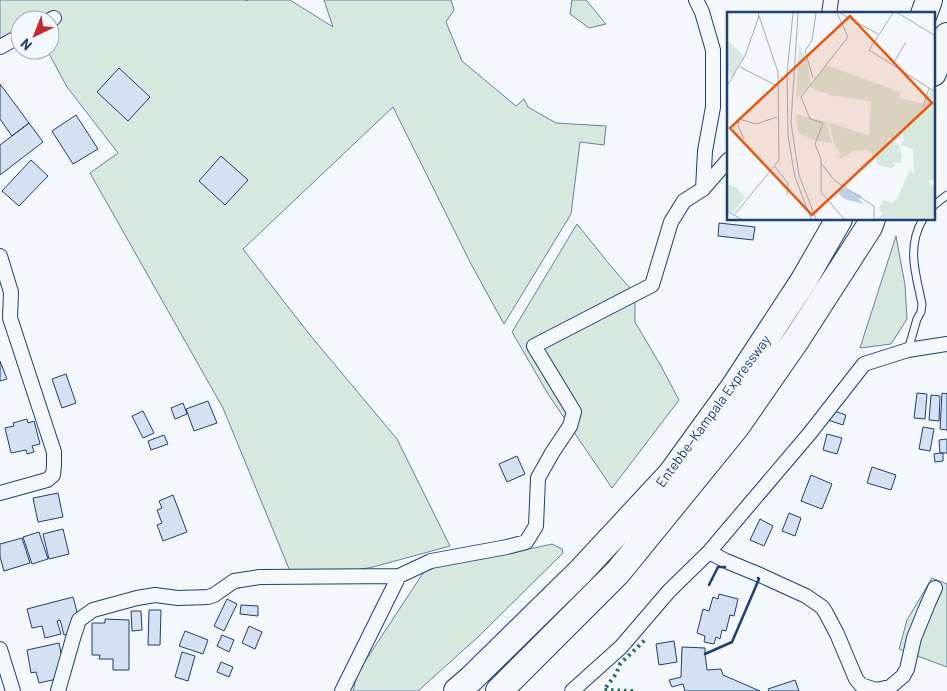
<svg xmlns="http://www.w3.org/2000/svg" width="947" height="691" viewBox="0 0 947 691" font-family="Barlow,sans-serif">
	<rect width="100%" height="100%" fill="#f4f7fb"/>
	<path fill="#d7e8df" stroke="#687fa3" d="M0 0H245L247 1 248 0H290L333 27 324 0H451L454 10 446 22 462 61 516 106 524 99 528 107 556 123 606 126 604 145 580 142 571 214 504 324 471 264 393 107 243 249 310 335 397 439 450 546 373 567 294 581 223 408 90 173 118 153 67 87 47 50H50V20H20V32L0 38Z
		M572 0H586L606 24 589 28 570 14Z
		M577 224 610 265 635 294V322L661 366 679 400 612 488 548 394 512 332Z
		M896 236 905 285 907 319 891 344 860 348Z
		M552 544 562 549 563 553 479 636 418 691H353L358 672 431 561C472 557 512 554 552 544Z
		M932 578 947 584V667L899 649 907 620Z"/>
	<path fill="#d5e0f0" stroke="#1d3f73" d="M119 68 150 97 128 121 97 92Z
		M0 84 29 123 12 136 0 119Z
		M76 115 98 149 73 164 52 131Z
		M29 123 43 142 0 175V145Z
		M221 156 248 180 225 205 199 181Z
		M31 160 48 176 19 206 2 191Z
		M719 223 755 227 753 240 718 236Z
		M0 361 7 379 0 381Z
		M66 374 76 403 62 408 52 379Z
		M917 393 927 394 925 419 914 418Z
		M942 393 947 394V430L940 429Z
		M931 395 940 396 939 421 929 420Z
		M208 401 217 423 194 431 186 409Z
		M183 403 187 414 175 419 171 408Z
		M831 410 846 415 843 425 828 420Z
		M143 411 154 433 143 438 132 416Z
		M27 419 28 423 34 421 40 444 32 446 34 452 27 454 26 450 11 453 5 428 14 426 13 423Z
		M923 427 934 429 930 451 919 449Z
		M827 434 842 438 837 454 823 450Z
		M164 435 168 444 151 450 148 441Z
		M947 439V453H940L939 440Z
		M940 453H943V461L935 462 934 454Z
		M517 456 525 474 507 482 499 464Z
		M872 467 896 475 891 490 867 483Z
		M811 475 832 484 822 509 801 501Z
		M58 493 63 517 38 522 33 498Z
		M173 495 187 532 163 541 157 525 162 523 157 510 162 508 159 501Z
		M789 513 801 518 795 536 782 531Z
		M760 519 773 526 764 546 750 540Z
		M63 529 69 554 49 559 43 534Z
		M39 532 48 559 32 564 23 537Z
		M22 538 30 563 4 571 0 557V544Z
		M719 594 738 599 734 616 730 615 726 631 722 630 720 639 716 637 714 644 704 642 705 636 697 633 703 609 709 611 713 597 718 599Z
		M73 597 82 630 64 635 60 620 57 621 61 634 45 638 42 626 32 628 27 609Z
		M227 599 237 604 224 631 214 626Z
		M241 605 258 606V616L240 614Z
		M149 610H161L160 645H148Z
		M131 611H141L142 630 132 631Z
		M105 619 129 620V670H113V659H99L100 655H92V623H105Z
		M249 626 262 632 255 649 242 643Z
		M185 631 208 640 203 654 179 646Z
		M222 635 234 640 229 652 217 646Z
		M674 641 677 662 659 665 656 644Z
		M59 643 66 677 39 683 36 672 31 673 27 650Z
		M682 647 705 648V654L707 670 721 669 723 675 760 691H685L683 684 672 687 669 680 681 677Z
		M182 652 195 656 188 681 175 677Z
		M221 662 233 667 229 677 217 672Z
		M795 680 799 691H769L768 689Z"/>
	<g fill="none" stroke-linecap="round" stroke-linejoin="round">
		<g stroke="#1d3f73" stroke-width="9">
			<path id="service" d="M933 206 947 195
				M908 350 917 319 921 312 922 304C916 274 906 248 923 219"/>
		</g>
		<g stroke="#1d3f73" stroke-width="16">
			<path id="minor" d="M696 0 702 12 713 50V107L705 151 703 189
				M829 14 831 0
				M50 20 54 18
				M0 47 20 36
				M0 256 11 292 10 318 54 452V465L53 475 47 480 0 493
				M709 552 726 561 760 575 806 596 822 607 826 613 837 634 856 679 861 685 876 690 890 687 903 676 907 669 914 638 927 606 935 588
				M0 649 13 691
				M58 691 74 635 79 620 93 610 137 598 155 595 178 598 208 597 214 595 234 581 260 577 399 576 431 561 507 547 526 542 536 526 538 478 552 453 570 426 574 412 534 346 652 285 671 222 684 201 703 189 728 160
				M342 691 399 576
				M572 691 621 647 669 591 709 552 810 433 864 364 908 350 947 344"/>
		</g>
		<g stroke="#1d3f73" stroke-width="28">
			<path id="motorway" d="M924 14 929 0
				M933 73 947 36
				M457 691 471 679 581 571 671 474 734 387 804 280 839 219
				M499 691 618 572 736 427 797 339 869 227 872 219"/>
		</g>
		<use href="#service" stroke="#f4f7fb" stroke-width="7"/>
		<use href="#minor" stroke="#f4f7fb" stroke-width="14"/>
		<use href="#motorway" stroke="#f4f7fb" stroke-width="26"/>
		<path stroke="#2c6c60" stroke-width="4" stroke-dasharray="2.5 4" stroke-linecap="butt" d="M633 691 604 690 616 674 620 664 645 640"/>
		<path stroke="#1d3f73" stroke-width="2.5" d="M709 585 718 567H725
			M705 654 732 642 759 579 758 578"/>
	</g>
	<g text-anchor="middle" stroke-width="4" stroke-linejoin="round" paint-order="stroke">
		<g font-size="14" fill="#1d3f73" stroke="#f4f7fb">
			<text transform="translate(713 411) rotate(-54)" y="5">Entebbe–Kampala Expressway</text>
		</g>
	</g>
	<g transform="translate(727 12)">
		<rect width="208" height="208" fill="#f4f7fb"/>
		<path d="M0 28 17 44 6 65 0 57ZM72 32 80 49 84 71 69 88ZM99 53 173 80 172 86 197 92 207 73V168H200L207 174V207H149L156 202 152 197 156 188 166 191 170 187 183 157 187 163 186 137 173 133 177 127 175 120 174 126 160 127 169 132 171 130 175 143 173 151 165 150 168 154 164 156 151 153 145 141 139 138 127 139 113 147 111 144 114 142 107 132 102 110 142 124 144 89 102 83 83 75ZM69 102 100 110 105 131 89 129 71 121ZM0 173 9 175 18 185 6 201 0 198Z" fill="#d7e8df"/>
		<path d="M114 175 135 184 132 187 137 192 117 187 111 181Z" fill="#bed0e5"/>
		<path fill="none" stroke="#9eadc5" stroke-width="1" d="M66 1 60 61 61 124 68 165 84 207M71 1 64 111 72 163 89 207M110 1 121 25 74 85 83 107 96 111 88 132 94 147V180L117 207M113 1 151 22M166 1 142 38 207 79M171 1 207 23M166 52 179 30M13 55 50 74M86 66 78 39 85 28 89 1M0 74 18 44 32 4M196 95 202 76M17 127 11 114 12 107 29 112 50 105M94 151 108 169 147 194V207M48 155 61 171 60 183M0 199 14 207M8 202 52 148 51 60 31 1"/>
		<path fill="#e8590c" fill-opacity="0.15" stroke="#e8590c" stroke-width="2.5" d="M123 4 205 91 85 203 3 116Z"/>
		<rect width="208" height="208" fill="none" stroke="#1d3f73" stroke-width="2.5"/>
	</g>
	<g transform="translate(35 35) rotate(223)"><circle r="24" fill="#f4f7fb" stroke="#9eadc5"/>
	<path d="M0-4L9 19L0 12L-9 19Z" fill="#c62828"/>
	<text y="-8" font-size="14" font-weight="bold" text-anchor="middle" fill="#1d3f73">N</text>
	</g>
</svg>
